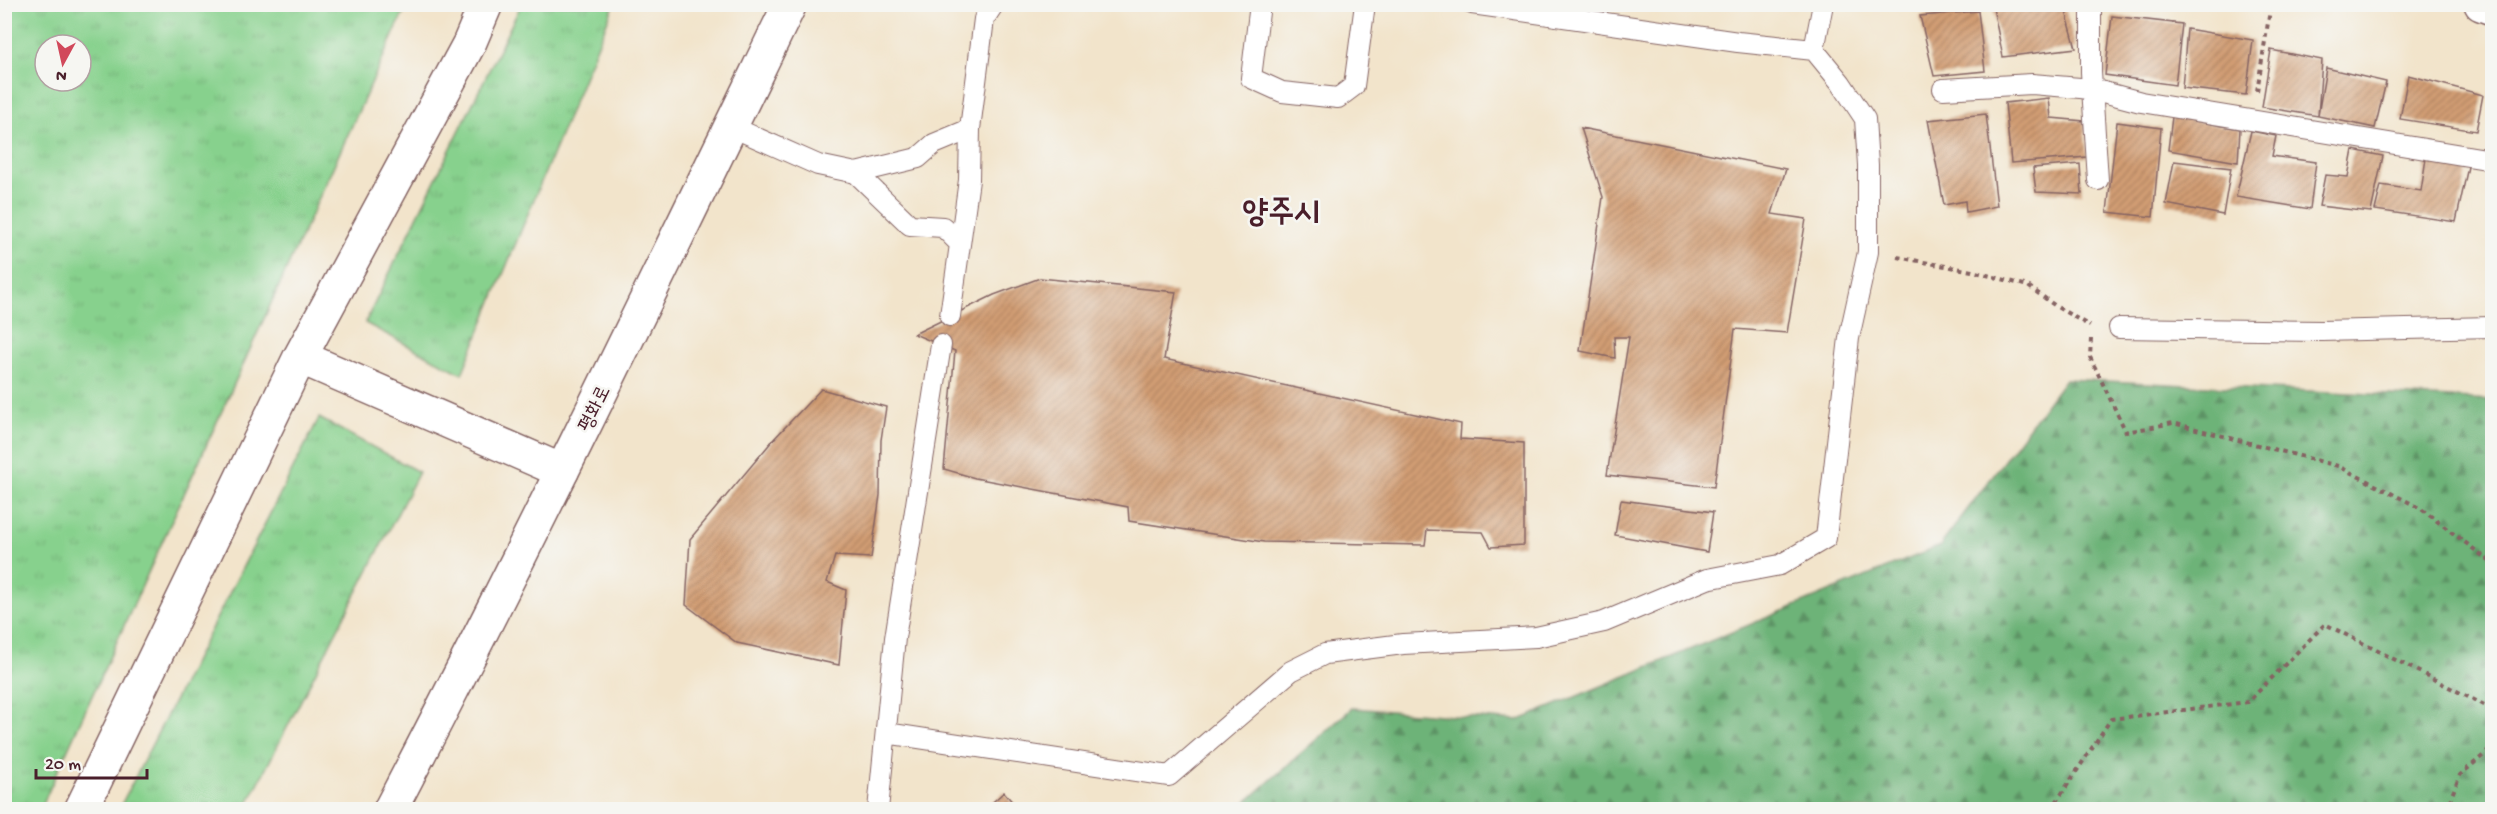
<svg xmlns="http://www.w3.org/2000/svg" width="2497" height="814" viewBox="0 0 2497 814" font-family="'Gochi Hand','Poor Story',sans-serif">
	<defs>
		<pattern id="grass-tufts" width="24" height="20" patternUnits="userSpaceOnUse" patternTransform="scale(1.5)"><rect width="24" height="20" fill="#87d18d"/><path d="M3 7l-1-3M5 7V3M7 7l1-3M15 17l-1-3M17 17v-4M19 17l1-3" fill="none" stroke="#76b37a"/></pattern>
		<pattern id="forest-firs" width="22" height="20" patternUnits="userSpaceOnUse" patternTransform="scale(1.5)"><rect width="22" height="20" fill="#6db378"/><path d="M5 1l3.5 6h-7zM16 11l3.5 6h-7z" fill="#5c9163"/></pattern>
		<pattern id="building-hatch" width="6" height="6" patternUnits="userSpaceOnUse" patternTransform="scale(1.5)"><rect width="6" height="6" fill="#d19d73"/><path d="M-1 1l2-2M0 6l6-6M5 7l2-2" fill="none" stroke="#ac7f5f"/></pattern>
	</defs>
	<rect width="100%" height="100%" fill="#f6f6f2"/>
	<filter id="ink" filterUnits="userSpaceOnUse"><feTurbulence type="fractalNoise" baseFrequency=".0167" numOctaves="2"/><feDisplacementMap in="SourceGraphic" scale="12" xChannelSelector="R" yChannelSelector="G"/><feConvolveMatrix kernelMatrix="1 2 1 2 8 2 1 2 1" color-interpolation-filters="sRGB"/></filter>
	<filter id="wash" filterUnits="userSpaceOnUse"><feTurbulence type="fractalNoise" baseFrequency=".008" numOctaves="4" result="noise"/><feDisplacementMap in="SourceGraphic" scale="24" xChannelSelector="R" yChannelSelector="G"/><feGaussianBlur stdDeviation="1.35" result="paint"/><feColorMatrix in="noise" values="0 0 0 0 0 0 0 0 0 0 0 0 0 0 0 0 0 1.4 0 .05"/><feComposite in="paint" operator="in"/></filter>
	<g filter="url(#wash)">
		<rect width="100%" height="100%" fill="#f2e4cb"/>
		<path fill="url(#grass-tufts)" stroke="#68785c" stroke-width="1.5" fill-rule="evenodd" d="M5 4 407 5 40 810 4 809ZM45 45H81V81H45Z
			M521 5H614L462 374 365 323Z
			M319 418 419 472 245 809H119Z"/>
		<path fill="url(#forest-firs)" stroke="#5c6952" stroke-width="1.5" d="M2065 379 2492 400V809H1238L1352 708 1517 721 1940 546Z"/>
		<g id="blocks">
			<path fill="url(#building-hatch)" d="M2012 4H2064L2076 48 2003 57 1993 8Z
				M1978 11 1985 71 1934 76 1920 16Z
				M2112 16 2182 24 2175 85 2105 75Z
				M2187 29 2253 40 2246 95 2182 88Z
				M2271 50 2322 60 2318 116 2262 107Z
				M2326 68 2386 82 2375 128 2318 116Z
				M2408 75 2483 95 2476 131 2400 119Z
				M2049 98 2051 118 2084 121 2087 157 2011 163 2005 103Z
				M1986 114 1997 206 1966 212 1965 201 1944 205 1928 120Z
				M2172 117 2240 129 2238 162 2168 150Z
				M2117 122 2161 128 2153 217 2107 212Z
				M1581 128 1786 169 1772 214 1806 219 1787 333 1735 329 1714 487 1607 475 1629 337H1614L1615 358 1580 351 1603 197Z
				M2251 131 2276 136 2272 156 2316 162 2310 209 2236 197Z
				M2353 150 2383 156 2371 212 2319 206 2325 175 2348 177Z
				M2427 152 2469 162 2456 222 2375 210 2381 185 2421 191Z
				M2174 161 2231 168 2223 215 2166 204Z
				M2080 164 2082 194 2036 192 2033 168Z
				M1040 278 1176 292 1164 359 1461 424 1460 439 1524 443V545L1491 547 1483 532 1427 530 1425 545 1264 542 1129 521 1128 507 975 478 944 469 955 351 914 334 994 295Z
				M821 389 886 407 881 440 880 495 871 558 835 556 827 582 846 590 839 665 737 643 686 605 690 539 773 440Z
				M1621 500 1713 512 1707 552 1615 535Z
				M1004 792 1019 810H984Z"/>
		</g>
	</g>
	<g filter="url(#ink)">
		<use href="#blocks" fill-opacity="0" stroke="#856463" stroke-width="1.5"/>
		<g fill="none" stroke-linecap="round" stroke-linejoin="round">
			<g stroke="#856463" stroke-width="22">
				<path id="service" d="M1260 4 1251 78 1282 92 1338 98 1354 86 1365 4
					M2091 4V72L2098 180
					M1814 50 1823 4
					M1943 89 2032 84 2092 89 2141 102 2492 160
					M730 126 818 165 856 173 918 158 934 144 970 129
					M856 173 910 225 943 227 960 244
					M950 316 969 180 970 129 984 19 994 4
					M2119 328 2321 331 2492 327
					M886 733 1169 776 1291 671 1325 654 1403 644 1536 637 1604 622 1707 579 1780 565 1826 538 1849 338 1868 252V165L1865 119 1841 83 1814 50 1738 42 1472 4
					M878 810 895 638 941 345"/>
			</g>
			<g stroke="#856463" stroke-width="36">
				<path id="minor" d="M300 357 562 471
					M81 810 300 357 469 44 486 4"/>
			</g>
			<g stroke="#856463" stroke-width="36">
				<path id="secondary" d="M2481 4 2492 8
					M390 810C529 544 659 274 790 4"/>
			</g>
			<path stroke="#856463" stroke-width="4" stroke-dasharray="4.5 4.5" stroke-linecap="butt" d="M2257 91 2271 4
				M1897 257 1972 271 2028 286 2057 307 2090 326
				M2091 339 2090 357 2126 432 2173 423 2338 466 2420 508 2492 563
				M2051 810 2111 719 2248 702 2325 624 2492 709
				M2446 810 2460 775 2492 748"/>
			<use href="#service" stroke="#fff" stroke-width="20"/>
			<use href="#minor" stroke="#fff" stroke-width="33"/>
			<use href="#secondary" stroke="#fff" stroke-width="33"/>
		</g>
	</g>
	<g text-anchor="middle" stroke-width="5" stroke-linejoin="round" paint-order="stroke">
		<g font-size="20" fill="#4a1f2b" stroke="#f6f6f2">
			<text transform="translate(593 408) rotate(-64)" y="7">평화로</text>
		</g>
		<g font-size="32" font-weight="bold" fill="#4a1f2b" stroke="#f6f6f2">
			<text x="1281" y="221">양주시</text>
		</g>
	</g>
	<rect width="2497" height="814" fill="none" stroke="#f6f6f2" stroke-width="24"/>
	<g transform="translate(63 63) rotate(188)"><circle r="28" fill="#f6f6f2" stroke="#b1a0a2" stroke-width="1.5"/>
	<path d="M0-4.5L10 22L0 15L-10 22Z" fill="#d1495b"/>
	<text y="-9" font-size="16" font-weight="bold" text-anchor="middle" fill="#4a1f2b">N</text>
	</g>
	<path d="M36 769v9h111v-9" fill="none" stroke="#4a1f2b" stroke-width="3"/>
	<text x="45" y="769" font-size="18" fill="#4a1f2b" stroke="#f6f6f2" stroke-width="4.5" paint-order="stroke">20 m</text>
</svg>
